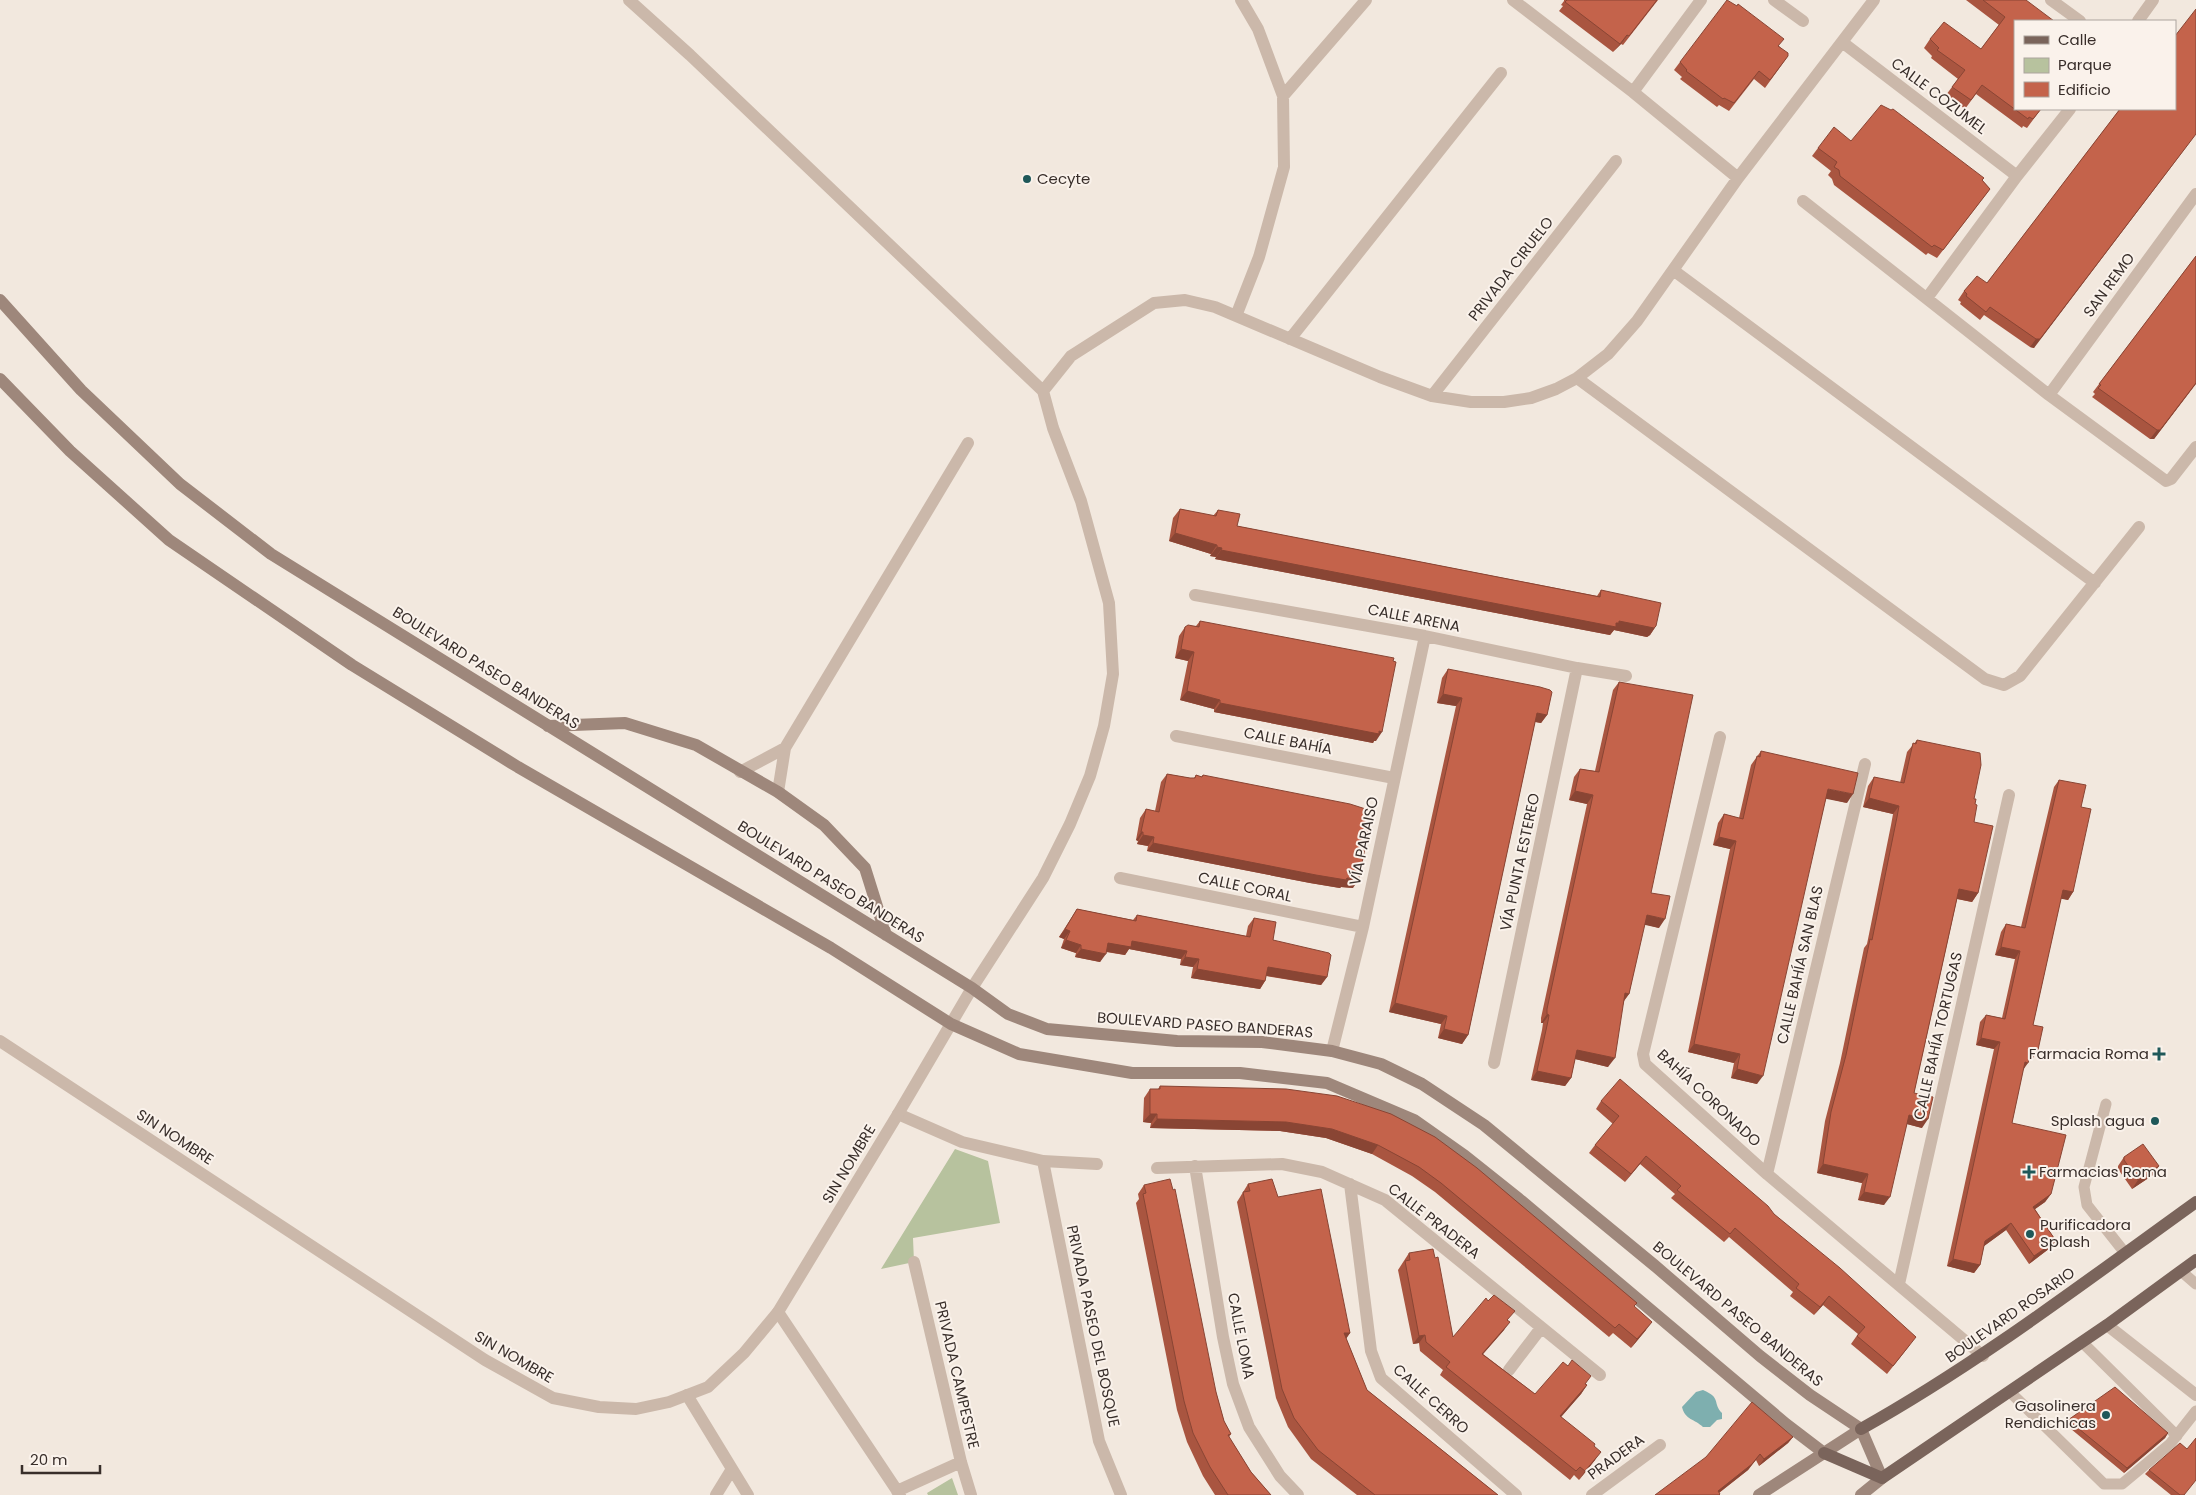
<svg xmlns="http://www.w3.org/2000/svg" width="2196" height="1495" viewBox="0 0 2196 1495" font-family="Poppins,sans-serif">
	<rect width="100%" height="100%" fill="#f2e8de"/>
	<path fill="#b7c29e" d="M955 1149 988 1161 1000 1223 913 1238 914 1262 881 1269Z
		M952 1478 958 1495H928L927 1493Z"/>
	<path fill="#7eafaf" d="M1703 1390C1722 1398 1712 1403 1722 1413V1419L1717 1420 1710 1427H1703C1695 1419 1685 1420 1682 1407L1696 1392Z"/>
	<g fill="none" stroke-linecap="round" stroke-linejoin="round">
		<path stroke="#cbb8aa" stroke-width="11" d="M2106 1104 2084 1187 2087 1205 2125 1253
			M2181 1271 2196 1284
			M2082 1342 2177 1436
			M2010 1392 2104 1484H2122L2170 1444 2196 1411"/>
		<path stroke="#cbb8aa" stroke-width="12" d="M629 0 690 55 1043 391
			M1513 0 1633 92 1738 178
			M1774 0 1803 21
			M2051 0 2080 21
			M2138 21 2153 0
			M1842 42 2017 176
			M1633 92 1701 0
			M1283 96 1366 0
			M1803 201 2049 395 2166 481 2171 479 2196 447
			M1673 270 2095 583
			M1927 298 2017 176 2070 109
			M1236 316 1259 257 1284 167 1283 96 1258 29 1241 0
			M1290 339 1501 73
			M1577 378 1985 679 2004 685 2020 676 2139 527
			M2049 395 2196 194
			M1432 396 1616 161
			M1195 595 1425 636 1577 668 1626 676
			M1176 736 1394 778
			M1720 737 1643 1054 1645 1064 1767 1174 1983 1356
			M740 772 785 748
			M778 792 785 748 968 443
			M1120 878 1363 927
			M972 988 1043 878 1070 824 1090 776 1104 726 1113 674 1109 603 1081 501 1053 428 1043 391 1071 356 1154 303 1185 300 1215 307 1380 377 1432 396 1471 402H1504L1531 398 1556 389 1577 378 1608 354 1637 321 1738 178 1874 0
			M1332 1051 1363 927 1425 636
			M1494 1063 1577 668
			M898 1114 962 1142 1043 1161 1097 1164
			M1043 1161 1099 1441 1121 1495
			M1195 1166 1223 1337 1233 1384 1249 1427 1280 1476 1298 1495
			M1157 1168 1282 1164 1322 1172 1385 1200 1600 1375
			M1767 1174 1865 764
			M1350 1184 1371 1351 1381 1378 1516 1495
			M914 1262 961 1462 971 1495
			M1899 1284 2009 795
			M778 1312 900 1495
			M2107 1325 2196 1395
			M1509 1370 1541 1328
			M687 1395 748 1495
			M897 1491 961 1462
			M716 1495 732 1469
			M1592 1495 1660 1445"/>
		<path stroke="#cbb8aa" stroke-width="12" d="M0 1041 485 1360 553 1398 599 1407 636 1409 669 1402 708 1387 744 1353 778 1312 898 1114 972 988"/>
		<path stroke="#9e877b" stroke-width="12" d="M0 300 81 390 180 484 271 554 972 988 1008 1014 1047 1029 1177 1041 1262 1042 1332 1051 1381 1064 1422 1084 1484 1125 1654 1265 1760 1356 1810 1395 1861 1429 1882 1478 1861 1495
			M0 379 70 451 169 540 352 665 518 767 831 948 951 1024 1019 1054 1132 1073H1240L1327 1083 1414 1120 1465 1156 1519 1199 1786 1424 1824 1453
			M548 726 625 723 696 745 778 792 824 825 865 868 886 935
			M1759 1495 1861 1429"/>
		<path stroke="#7a645b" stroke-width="12" d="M1861 1429C1979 1363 2086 1281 2196 1202
			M1824 1453 1882 1478 2107 1325 2196 1260"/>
	</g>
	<path fill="#a95540" d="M1564 0H1658L1623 45 1621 44 1613 52 1559 11 1563 6 1561 5 1564 1Z
		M1966 0H2026L2015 21V109H2041L2027 128 2023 126 2022 128 1976 94 1965 109 1946 95 1958 79 1931 58 1932 56 1924 48 1930 39 1981 49 1999 25Z
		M1779 46 1788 56 1765 88 1754 79 1729 111 1719 105 1717 107 1680 79 1682 77 1674 70 1680 62Z
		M2120 109 2034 348 2030 347 1984 315 1980 320 1960 304 1961 302 1958 300 1964 291 1987 283Z
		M1851 141 1982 180 1990 189 1937 258 1928 253 1926 255 1834 185 1832 179 1828 175 1831 171 1812 156 1818 148Z
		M2196 256V384L2154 439H2150L2092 397 2095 394 2093 392Z
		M1180 509 1213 516 1218 510 1237 526 1597 596 1601 590 1656 626 1650 635 1647 637 1614 630 1610 635 1215 559 1216 557 1210 556 1211 554 1169 541 1173 518Z
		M1200 621 1376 741H1374L1373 743 1214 712V709L1180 700 1188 661 1175 658 1179 636 1185 627 1196 626Z
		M1448 669 1547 715 1541 723 1535 722 1468 1035 1462 1044 1438 1038 1441 1024 1389 1012 1456 706 1437 703 1442 678Z
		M1619 682 1651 893 1659 928 1644 924 1629 994 1624 1001 1608 1067 1575 1059 1571 1078 1565 1086 1531 1080 1542 1030 1543 1023H1541V1018L1587 804 1569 800 1574 777 1580 769 1595 771 1613 690Z
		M1917 740 1974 799 1975 804 1974 822 1978 893 1972 902 1957 899 1914 1093 1922 1128 1907 1124 1884 1205 1858 1200 1862 1183 1817 1173 1825 1121 1840 1063 1864 948 1867 944 1891 825 1893 814 1863 807 1868 786 1874 777 1900 783 1907 752Z
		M1761 751 1847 803 1826 798 1757 1084 1731 1078 1734 1063 1688 1052 1730 849 1713 845 1718 823 1724 814 1739 818 1751 765Z
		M1167 774 1190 778H1194L1196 775 1201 777 1203 775 1353 888 1341 887 1340 888 1310 883 1147 851 1148 846 1137 844 1138 841 1136 840 1140 818 1146 809 1155 811 1161 782Z
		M2059 780 2081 807 2073 892 2068 900 2061 898 2033 1025V1058L2030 1057 2023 1070 2012 1123 2051 1194 2045 1202 2035 1209 2056 1241 2050 1248 2029 1264 2006 1230 1984 1246 1980 1265 1974 1273 1947 1266 1994 1049 1976 1045 1980 1022 1986 1015 2002 1018 2015 959 1995 955 2001 932 2006 924 2021 927 2054 787Z
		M1077 909 1133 920 1137 915 1246 936 1248 926 1254 918 1273 940 1327 977 1321 985 1266 976 1265 981 1260 989 1191 978 1193 967 1180 965 1181 959 1129 949 1125 955 1106 952 1100 962 1075 957 1076 953 1061 948 1064 939 1059 937Z
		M1160 1086 1337 1096 1634 1307 1646 1330 1631 1348 1613 1333 1609 1337 1435 1192 1412 1176 1372 1154 1326 1138 1280 1131 1150 1128 1151 1123 1143 1122 1144 1098 1150 1089H1158Z
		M1601 1101 1774 1214 1910 1345 1887 1374 1851 1344 1858 1334 1823 1305 1814 1315 1790 1296 1793 1292 1729 1237 1724 1242 1671 1198 1675 1194 1640 1164 1625 1182 1589 1153 1595 1145 1613 1124 1596 1109Z
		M2124 1157 2159 1166 2153 1175 2132 1189 2118 1169V1166Z
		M1248 1184 1278 1197 1350 1333 1346 1338 1367 1390 1498 1495H1357L1311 1459 1288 1427 1276 1398 1237 1202Z
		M1144 1185 1216 1392 1224 1421 1231 1434 1229 1437 1251 1472 1271 1495H1215L1203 1476 1187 1442 1177 1410 1136 1203 1139 1199 1138 1194Z
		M1409 1253 1453 1337 1508 1320 1504 1330 1483 1354 1535 1394 1586 1384 1587 1385 1581 1394 1561 1417 1594 1446 1595 1460 1579 1480 1574 1475 1570 1480 1440 1375 1443 1370 1420 1351 1419 1343 1413 1344 1398 1270Z
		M2068 1420 2168 1433 2165 1438 2124 1473 2065 1424Z
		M1793 1437 1788 1443 1759 1466 1756 1460 1748 1470 1719 1493 1655 1495Z
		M2149 1470 2184 1495H2171L2145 1474Z"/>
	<path fill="#894534" d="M1627 35 1621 44 1613 52 1620 44Z
		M2196 134 2034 348 2030 347 2036 339Z
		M2196 383 2154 439H2150L2157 430Z
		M1175 533 1217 545 1211 554 1169 541Z
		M1217 547 1222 548 1216 557 1210 556Z
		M1221 550 1616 623 1619 621 1656 626 1650 635 1647 637 1614 630 1610 635 1215 559Z
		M1181 649 1194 652 1188 661 1175 658Z
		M1187 691 1220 700 1214 709 1180 700Z
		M1443 694 1462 698 1456 706 1437 703Z
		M1220 703 1379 731 1382 732 1376 741H1374L1373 743 1214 712Z
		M1537 713 1547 715 1541 723 1531 721Z
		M1828 789 1853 794 1847 803 1822 798Z
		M1575 791 1593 795 1587 804 1569 800Z
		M1869 798 1899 806 1893 814 1863 807Z
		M1141 832H1143L1138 841 1136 840Z
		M1143 835 1154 837 1148 846 1137 844Z
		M1719 837 1736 841 1730 849 1713 845Z
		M1153 843 1347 878 1359 879 1353 888 1341 887 1340 888 1310 883 1147 851Z
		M1959 889 1978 893 1972 902 1953 898Z
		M2063 890 2073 892 2068 900 2057 898Z
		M1647 915 1665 919 1659 928 1641 924Z
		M1065 929 1070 931 1064 939 1059 937Z
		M1066 940 1081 945 1076 953 1061 948Z
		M1132 941 1187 951 1181 959 1129 949 1125 955 1103 951 1108 943Z
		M2001 947 2020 951 2015 959 1995 955Z
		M1081 949 1106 954 1100 962 1075 957Z
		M1185 957 1199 959 1193 967 1180 965Z
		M1268 967 1327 977 1321 985 1262 975Z
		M1197 969 1265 981 1260 989 1191 978Z
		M1625 993 1629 994 1623 1002Z
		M1395 1003 1447 1016 1441 1024 1389 1012Z
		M1547 1014 1549 1015 1543 1023H1541Z
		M1444 1029 1468 1035 1462 1044 1438 1038Z
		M1981 1038 2000 1042 1994 1049 1976 1045Z
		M1694 1044 1740 1054 1734 1063 1688 1052Z
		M2032 1048 2038 1050 2033 1058 2027 1056Z
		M1577 1050 1615 1058 1608 1067 1571 1058Z
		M2025 1062 2028 1063 2023 1070Z
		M1737 1069 1763 1076 1757 1084 1731 1078Z
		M1537 1071 1571 1078 1565 1086 1531 1080Z
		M1150 1114H1157L1151 1123 1143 1122Z
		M1909 1115 1928 1119 1922 1128 1903 1123Z
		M1157 1119 1286 1122 1332 1129 1378 1145 1372 1154 1326 1138 1280 1131 1150 1128Z
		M1646 1156 1640 1164 1625 1182 1631 1174Z
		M1823 1164 1868 1174 1862 1183 1817 1173Z
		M2159 1166 2153 1175 2132 1189 2138 1180Z
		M1864 1192 1890 1197 1884 1205 1858 1200Z
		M2051 1194 2045 1202 2028 1214 2033 1207Z
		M2011 1223 2006 1230 1980 1249 1985 1241Z
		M2056 1241 2050 1248 2029 1264 2034 1256Z
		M1953 1259 1980 1265 1974 1273 1947 1266Z
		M1829 1296 1823 1305 1814 1315 1820 1307Z
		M1510 1322 1504 1330 1476 1362 1482 1354Z
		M1652 1322 1646 1330 1631 1348 1637 1339Z
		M1344 1333H1350L1344 1342Z
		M1425 1335 1419 1343 1413 1344 1419 1336Z
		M1587 1385 1581 1394 1554 1425 1560 1416Z
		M2168 1433 2165 1438 2124 1473 2127 1468Z
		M1793 1437 1788 1443 1759 1466 1764 1459Z
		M1601 1452 1595 1460 1579 1480 1585 1471Z
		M1760 1454 1748 1470 1716 1495 1718 1491Z"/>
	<path fill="#c4634b" stroke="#894534" d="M1567 0H1657L1629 36 1627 35 1620 44 1565 2Z
		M1727 0 1737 6 1738 4 1784 39 1778 46 1788 53V56L1770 80 1759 71 1734 103 1724 98 1723 99 1686 71 1687 70 1680 62Z
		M1983 0H2026L2054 21H2015V109H2041L2033 119 2029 117 2028 119 1982 85 1971 100 1952 87 1965 70 1937 50 1939 48 1930 39 1944 22 1981 49 2005 17Z
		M2196 9V134L2040 339H2036L1990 307 1986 312 1966 296 1967 294 1964 291 1977 276 1987 283 2120 109H2175V36Z
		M1881 105 1891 110 1893 109 1984 178 1982 180 1990 189 1943 250 1934 245 1932 247 1840 176 1839 170 1834 167 1837 162 1818 148 1834 127 1851 141Z
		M2196 256V383L2160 430H2157L2098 388 2101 385 2099 384Z
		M1180 509 1216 516 1218 510 1240 514 1237 526 1600 597 1601 590 1661 603 1656 626 1654 628 1619 621V623H1616V627L1221 550 1222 548 1217 547V545L1175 533Z
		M1200 621 1394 658 1393 661 1396 662 1382 732 1379 731V734L1220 703V700L1187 691 1194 652 1181 649 1185 627 1188 625 1199 627Z
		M1448 669 1540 687 1550 690 1552 692 1547 715 1537 713 1468 1035 1444 1029 1447 1016 1395 1003 1462 698 1443 694Z
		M1619 682 1693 695 1651 893 1670 896 1665 919 1647 915 1629 994 1625 993 1615 1058 1577 1050 1571 1078 1537 1071 1548 1021 1549 1015 1547 1014V1009L1593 795 1575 791 1580 769 1599 772Z
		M1917 740 1980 753 1981 765 1974 799H1976L1975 804 1977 805 1974 822 1993 826 1978 893 1959 889 1914 1093 1933 1097 1928 1119 1909 1115 1890 1197 1864 1192 1868 1174 1823 1164 1831 1112 1846 1055 1870 939 1872 940 1897 817 1899 806 1869 798 1874 777 1904 783 1913 743 1916 744Z
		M1761 751 1858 773 1853 794 1828 789 1763 1076 1737 1069 1740 1054 1694 1044 1736 841 1719 837 1724 814 1743 819 1757 756 1760 757Z
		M1167 774 1190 778H1195L1196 775 1202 777 1203 775 1350 804 1372 811 1359 879 1347 878 1346 880 1316 875 1153 843 1154 837 1143 835V832H1141L1146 809 1159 812Z
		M2059 780 2086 785 2081 807 2091 809 2073 892 2063 890 2033 1025 2043 1027 2038 1050 2032 1048 2028 1063 2025 1062 2012 1123 2066 1135 2051 1194 2033 1207 2056 1241 2034 1256 2011 1223 1985 1241 1980 1265 1953 1259 2000 1042 1981 1038 1986 1015 2005 1019 2020 951 2001 947 2006 924 2025 928Z
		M1077 909 1136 921 1137 915 1250 937 1254 918 1276 922 1273 940 1329 953 1331 955 1327 977 1268 967 1265 981 1197 969 1199 959 1185 957 1187 951 1132 941 1131 947 1108 943 1106 954 1081 949V945L1066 940 1070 931 1065 929Z
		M1620 1079 1768 1206 1774 1214 1840 1268 1916 1337 1893 1366 1857 1336 1865 1327 1829 1296 1820 1307 1796 1288 1799 1284 1735 1228 1730 1234 1677 1190 1681 1186 1646 1156 1631 1174 1595 1145 1619 1116 1601 1101Z
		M1160 1086 1286 1089 1337 1096 1391 1114 1435 1137 1477 1168 1637 1303 1634 1306 1652 1322 1637 1339 1619 1324 1615 1328 1441 1183 1419 1167 1378 1145 1332 1129 1286 1122 1157 1119V1114H1150V1089H1160Z
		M2143 1144 2159 1166 2138 1180 2124 1160V1157Z
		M1170 1179 1173 1190 1175 1189 1216 1392 1224 1421 1231 1434 1228 1435 1251 1472 1271 1495H1228L1210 1467 1193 1433 1184 1401 1143 1194 1146 1193 1144 1185Z
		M1272 1179 1278 1197 1321 1189 1350 1333H1344L1367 1390 1498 1495H1375L1318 1450 1294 1418 1282 1389 1243 1192 1250 1191 1248 1184Z
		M1433 1249 1435 1258 1438 1257 1453 1337 1486 1298 1488 1301 1494 1295 1515 1311 1507 1320 1510 1322 1482 1354 1535 1394 1563 1362 1568 1366 1572 1360 1591 1376 1585 1384 1587 1385 1560 1416 1595 1444 1594 1446 1601 1452 1585 1471 1580 1467 1576 1471 1446 1367 1450 1362 1426 1342 1425 1335 1419 1336 1405 1261 1410 1260 1409 1253Z
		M2115 1387 2168 1433 2127 1468 2068 1420Z
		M1752 1402 1793 1437 1764 1459 1760 1454 1752 1464 1718 1491 1720 1494 1719 1495H1655L1706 1457Z
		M2196 1438V1480L2184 1495H2180L2149 1470 2180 1443 2187 1449Z"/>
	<g fill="#1f5859" stroke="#faf2eb" stroke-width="2">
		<circle cx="1027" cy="179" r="5"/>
		<path d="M2156.5 1046.5h5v5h5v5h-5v5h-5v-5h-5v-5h5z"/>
		<circle cx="2155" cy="1121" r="5"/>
		<path d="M2026.5 1164.5h5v5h5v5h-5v5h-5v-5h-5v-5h5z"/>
		<circle cx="2030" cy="1234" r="5"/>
		<circle cx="2106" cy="1415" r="5"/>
	</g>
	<g text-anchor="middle" stroke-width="4" stroke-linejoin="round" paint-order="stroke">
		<g font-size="15" fill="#382e2a" stroke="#faf2eb">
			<text transform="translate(1939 96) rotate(37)" y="5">CALLE COZUMEL</text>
			<text transform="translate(1511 269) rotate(-52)" y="5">PRIVADA CIRUELO</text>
			<text transform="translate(2109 285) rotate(-54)" y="5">SAN REMO</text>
			<text transform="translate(1414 618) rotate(11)" y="5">CALLE ARENA</text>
			<text transform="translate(486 668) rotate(32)" y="5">BOULEVARD PASEO BANDERAS</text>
			<text transform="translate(1288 741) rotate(11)" y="5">CALLE BAHÍA</text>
			<text transform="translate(1364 841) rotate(-78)" y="5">VÍA PARAISO</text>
			<text transform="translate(1520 862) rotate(-78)" y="5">VÍA PUNTA ESTEREO</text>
			<text transform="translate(831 882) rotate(32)" y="5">BOULEVARD PASEO BANDERAS</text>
			<text transform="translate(1245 887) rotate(12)" y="5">CALLE CORAL</text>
			<text transform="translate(1800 965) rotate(-77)" y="5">CALLE BAHÍA SAN BLAS</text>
			<text transform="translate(1205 1025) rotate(4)" y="5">BOULEVARD PASEO BANDERAS</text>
			<text transform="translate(1938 1036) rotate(-77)" y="5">CALLE BAHÍA TORTUGAS</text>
			<text transform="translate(1709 1098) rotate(43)" y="5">BAHÍA CORONADO</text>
			<text transform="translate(175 1137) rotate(33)" y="5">SIN NOMBRE</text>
			<text transform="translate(849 1164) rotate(-59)" y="5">SIN NOMBRE</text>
			<text transform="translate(1434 1221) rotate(38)" y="5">CALLE PRADERA</text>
			<text transform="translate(1738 1314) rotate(40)" y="5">BOULEVARD PASEO BANDERAS</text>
			<text transform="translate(2010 1315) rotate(-35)" y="5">BOULEVARD ROSARIO</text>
			<text transform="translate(1093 1326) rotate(78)" y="5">PRIVADA PASEO DEL BOSQUE</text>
			<text transform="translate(1241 1336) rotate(79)" y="5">CALLE LOMA</text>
			<text transform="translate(514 1357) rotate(30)" y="5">SIN NOMBRE</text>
			<text transform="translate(957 1375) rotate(77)" y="5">PRIVADA CAMPESTRE</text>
			<text transform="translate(1431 1399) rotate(42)" y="5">CALLE CERRO</text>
			<text transform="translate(1616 1457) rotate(-36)" y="5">PRADERA</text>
		</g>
		<g font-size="15" fill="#382e2a" stroke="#faf2eb" text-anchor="start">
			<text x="1037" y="184">Cecyte</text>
			<text x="2149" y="1059" text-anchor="end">Farmacia Roma</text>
			<text x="2145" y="1126" text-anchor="end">Splash agua</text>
			<text x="2039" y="1177">Farmacias Roma</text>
			<text x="2040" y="1230">Purificadora<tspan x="2040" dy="17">Splash</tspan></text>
			<text x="2096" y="1411" text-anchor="end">Gasolinera<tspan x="2096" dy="17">Rendichicas</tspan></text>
		</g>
	</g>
	<rect x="2014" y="20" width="162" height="90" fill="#faf2eb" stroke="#aca49e"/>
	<rect x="2024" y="36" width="25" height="8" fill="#7a645b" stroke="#aca49e"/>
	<text x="2058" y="45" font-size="15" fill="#382e2a">Calle</text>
	<rect x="2024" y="58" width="25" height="15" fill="#b7c29e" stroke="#aca49e"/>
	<text x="2058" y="70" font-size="15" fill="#382e2a">Parque</text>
	<rect x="2024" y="82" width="25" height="15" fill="#c4634b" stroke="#aca49e"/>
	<text x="2058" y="95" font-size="15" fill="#382e2a">Edificio</text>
	<path d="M22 1465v8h78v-8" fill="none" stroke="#382e2a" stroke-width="2.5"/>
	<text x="30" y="1465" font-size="15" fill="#382e2a" stroke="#faf2eb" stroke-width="4" paint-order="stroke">20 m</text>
</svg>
